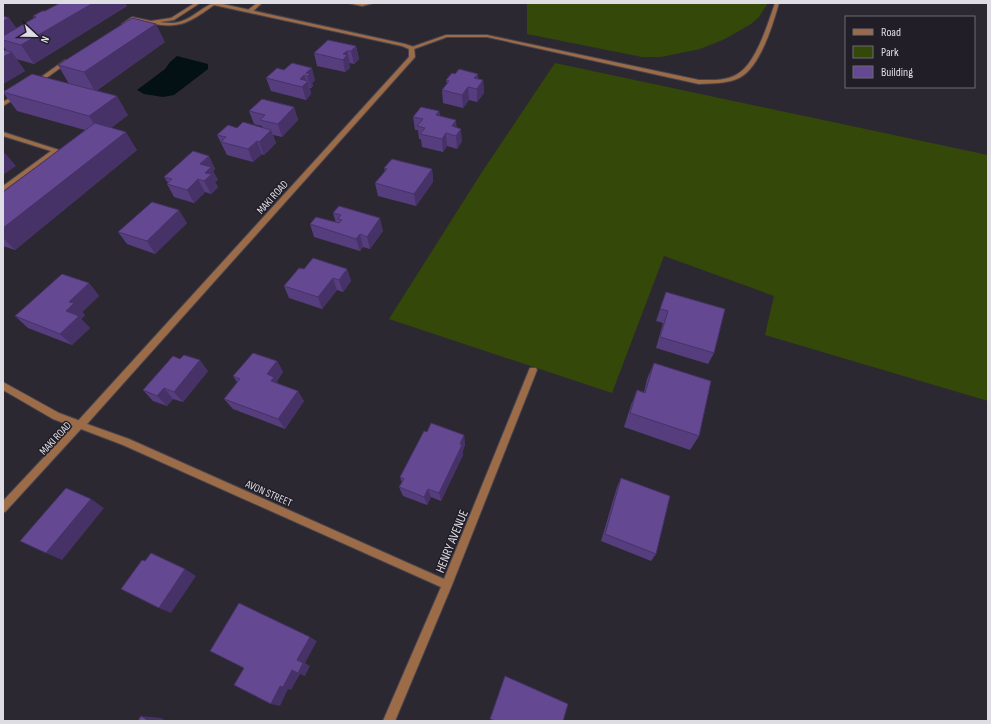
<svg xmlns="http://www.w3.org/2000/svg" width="991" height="724" viewBox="0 0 991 724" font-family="'Sofia Sans Condensed',sans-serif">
	<rect width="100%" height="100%" fill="#2b2832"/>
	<path fill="#344809" d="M527 3H768L759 17 751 24 725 39 700 49 661 57H642L527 34Z
		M555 63 988 155V401L765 335 774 296 664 256 612 393 389 319 482 172Z"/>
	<path fill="#031115" d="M177 56 208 64V69L174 95 163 97 144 94 137 90 165 69 170 62Z"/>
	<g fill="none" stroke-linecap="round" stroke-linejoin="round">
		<g stroke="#48454e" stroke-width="2">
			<path id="service" d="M257 3H262L252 12H248V10Z
				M348 3H374L362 6Z
				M775 3H779C773 24 760 68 739 78 727 84 712 83 699 84L487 37H447L414 49 409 48 446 35H487L699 80C711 80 725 81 736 75 756 65 768 23 775 3Z
				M3 382 59 413 83 422 84 425 83 428 80 429 53 419 3 390Z"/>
		</g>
		<g stroke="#48454e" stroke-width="2">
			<path id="minor" d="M195 3H200L174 20 160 22C167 23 175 24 182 21 197 16 205 3 218 3L405 44 414 47 415 57 87 424 129 439 444 579 529 370 530 368H536L537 370 452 585 395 721H383L441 587 123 445 81 429 6 511 3 513V501L77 422 409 57V49L402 46 214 5C180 30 174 28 133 20L126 25 122 24 132 17 151 21 171 18Z
				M65 60 70 61 38 84H34V82Z
				M16 94 21 95 3 106V102Z
				M3 132 59 150 3 191V186L51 151 3 136Z"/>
		</g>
		<use href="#service" fill="#9c6b48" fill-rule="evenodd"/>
		<use href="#minor" fill="#9c6b48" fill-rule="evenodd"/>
	</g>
	<path fill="#563e7e" d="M60 3H125L127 6 34 64 16 59 25 71 3 84V50H6L3 46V16L9 18 16 28 34 18 33 16 45 11Z
		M165 42 96 91 128 115 111 128 137 150 15 250 3 246V192L85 130 17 111 3 92 69 84 58 65Z
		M356 46 359 59 354 64 350 63 349 64 350 68 345 72 317 66 314 53Z
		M292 63 315 80 312 83 313 86 311 88H310L311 94 306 100 271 91 266 78 284 70Z
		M455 74H478V79L483 80 484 93 477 102 469 100 463 108 443 103 442 90 447 84 446 80Z
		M294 107 298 120 282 137 273 135 276 143 264 155 262 154 253 162 227 155 217 135 263 128 262 126 254 124 249 111Z
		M439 111 440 116 457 127 462 141 457 149 447 146 443 152 422 147 421 139H419L418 130H415L413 117Z
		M209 156 215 169 213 171 218 180 215 182 218 187 211 194 205 192 194 203 174 197 167 184 168 183 164 177Z
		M384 168 432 169 433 182 416 206 378 196 375 183 385 171Z
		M339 206 383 231 370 249 363 247 360 251 314 237 310 224 336 223 333 213Z
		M187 223 155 254 127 244 118 232Z
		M304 269H347L351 281 343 292 337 290 322 309 289 298 284 286Z
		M89 283 99 296 82 312 85 315 81 319 90 328 72 345 28 328 15 316Z
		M666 292 714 353 708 364 656 348 663 323 656 321Z
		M277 361 283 372 277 381 278 384 304 401 285 429 233 409 224 399 237 382 233 376Z
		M654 363 699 436 690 450 624 427 631 405 637 390 644 392 647 379Z
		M208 371 183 402 173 399 167 406 153 401 143 390Z
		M427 432 464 435 465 445 463 450V455L441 501 431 497 427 505 403 496 399 487 402 483 400 477Z
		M621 478 656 554 651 561 601 541 617 487Z"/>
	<path fill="#463266" d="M93 3H125L127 6 34 64 21 45Z
		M9 18 18 30 3 39V21Z
		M156 24 165 42 95 91 84 72Z
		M356 46 359 59 354 64 351 51Z
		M347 51 350 63 349 64 350 68 345 72 343 60V54Z
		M12 52 25 71 3 84V57Z
		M312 68 315 80 312 83 313 86 311 88 306 73Z
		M478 74 479 86 474 78Z
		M304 75 307 82 308 81 311 94 306 100 300 79Z
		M483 80 484 93 477 102V89Z
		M468 87 469 100 463 108 462 95Z
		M117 96 128 115 101 135 89 116Z
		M294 107 298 120 282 137 278 124Z
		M439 111 441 124 436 115Z
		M456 120 457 133 452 126Z
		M461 129 462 141 457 149 456 136Z
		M271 130 276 143 264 155 259 142Z
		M126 132 137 150 15 250 3 238V228Z
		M446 133 447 146 443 152 442 139Z
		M257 141 262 154 253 162 248 149Z
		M5 153 16 166 3 175V154Z
		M209 156 215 169 213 171 218 180 215 182 218 187 211 194 204 181 200 164Z
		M432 169 433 182 416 206 414 194Z
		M198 179 205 192 194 203 187 190Z
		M179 210 187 223 155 254 147 241Z
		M380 218 383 231 370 249 367 237Z
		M360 234 363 247 360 251 356 239Z
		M347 269 351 281 343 292 339 280Z
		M333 278 337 290 322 309 318 297Z
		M89 283 99 296 82 312 85 315 81 319 90 328 72 345 60 334 66 311 69 302Z
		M200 360 208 371 183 402 174 392Z
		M277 361 283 372 277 381 281 388 278 392 267 374Z
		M164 388 173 399 167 406 157 396Z
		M298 391 304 401 285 429 278 419Z
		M464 435 465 445 463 450V455L441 501 439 493Z
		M428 489 431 497 427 505 424 497Z
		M91 499 104 508 62 560 46 553Z
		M185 569 196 576 171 613 159 608Z
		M310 637 317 641 305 663 310 666 305 676 300 674 291 690 288 689 280 706 271 704 280 686 292 670Z
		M141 716 161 718 166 721H149Z"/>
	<path fill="#644892" stroke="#463266" d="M60 3H93L21 45 3 40V36L36 17 33 16 42 11H45Z
		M3 16 9 18 3 21Z
		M132 18 156 24 84 72 58 65Z
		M328 40 356 46 351 51H347L343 54 347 55 343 60 314 53Z
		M3 50 12 52 3 57Z
		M292 63 312 68 306 73 310 74 308 76 304 75 300 79 308 81 302 87 266 78 277 68 284 70Z
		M459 69 478 74 474 78 483 80 477 89 468 87 462 95 442 90 449 81 446 80 452 73 455 74Z
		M32 74 117 96 89 116 3 92Z
		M262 99 294 107 278 124 260 120 265 115 249 111Z
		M421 107 439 111 436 115 456 120 452 126 461 129 456 136 446 133 442 139 420 134 425 128 417 126 423 119 413 117Z
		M243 122 271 130 259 142 257 141 248 149 221 142 226 137 217 135 228 125 237 128Z
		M95 123 126 132 3 228V192Z
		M193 151 209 156 200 164 211 167 205 173 212 174 204 181 198 179 187 190 167 184 172 179 164 177Z
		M392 159 432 169 414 194 375 183 387 169 384 168Z
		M152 202 179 210 147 241 118 232Z
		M339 206 380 218 367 237 360 234 356 239 310 224 316 217 339 223 342 220 338 219 341 215 333 213Z
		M313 258 347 269 339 280 333 278 318 297 284 286 299 268 304 269Z
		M62 274 89 283 69 302 74 303 66 311 79 316 60 334 15 316Z
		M666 292 725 309 714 353 660 337 668 311 660 309Z
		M253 353 277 361 267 374 274 377 271 381 298 391 278 419 224 399 240 379 233 376Z
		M184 355 200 360 174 392 164 388 157 396 143 390 173 356 180 359Z
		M654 363 711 381 699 436 630 413 637 390 645 393Z
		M431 423 464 435 460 444 462 445 439 493 428 489 424 497 399 487 404 479 400 477 424 431 427 432Z
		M621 478 670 496 656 554 605 534Z
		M66 488 91 499 46 553 20 541Z
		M151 553 185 569 159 608 121 589 142 560 145 561Z
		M239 603 310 637 297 660 303 663 298 673 292 670 283 687 280 686 271 704 234 685 244 668 210 651Z
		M505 676 568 704 563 721H495L490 719Z
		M141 716 149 721H138Z"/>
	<g text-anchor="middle" stroke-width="3" stroke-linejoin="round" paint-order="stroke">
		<g font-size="11" fill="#dfdde4" stroke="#211e28">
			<text transform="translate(272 197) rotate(-48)" y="4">MAKI ROAD</text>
			<text transform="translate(55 438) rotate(-47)" y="4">MAKI ROAD</text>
			<text transform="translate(269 493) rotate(24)" y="4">AVON STREET</text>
		</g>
		<g font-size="13" fill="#dfdde4" stroke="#211e28">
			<text transform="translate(451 541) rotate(-68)" y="5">HENRY AVENUE</text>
		</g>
	</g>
	<rect width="991" height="724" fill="none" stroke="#dfdde4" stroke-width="8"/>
	<rect x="845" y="16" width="130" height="72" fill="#211e28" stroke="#6d6a73"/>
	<rect x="853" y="29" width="20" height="6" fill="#9c6b48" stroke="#6d6a73"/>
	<text x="881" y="36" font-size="12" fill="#dfdde4">Road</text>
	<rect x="853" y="46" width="20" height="12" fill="#344809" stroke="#6d6a73"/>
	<text x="881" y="56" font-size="12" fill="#dfdde4">Park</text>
	<rect x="853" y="66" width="20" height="12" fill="#644892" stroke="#6d6a73"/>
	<text x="881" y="76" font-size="12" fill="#dfdde4">Building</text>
	<g transform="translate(36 36) rotate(112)" stroke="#211e28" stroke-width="3" paint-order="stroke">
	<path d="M0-3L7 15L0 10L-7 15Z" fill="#dfdde4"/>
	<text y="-6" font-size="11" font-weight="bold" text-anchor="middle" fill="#dfdde4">N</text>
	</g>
</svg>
